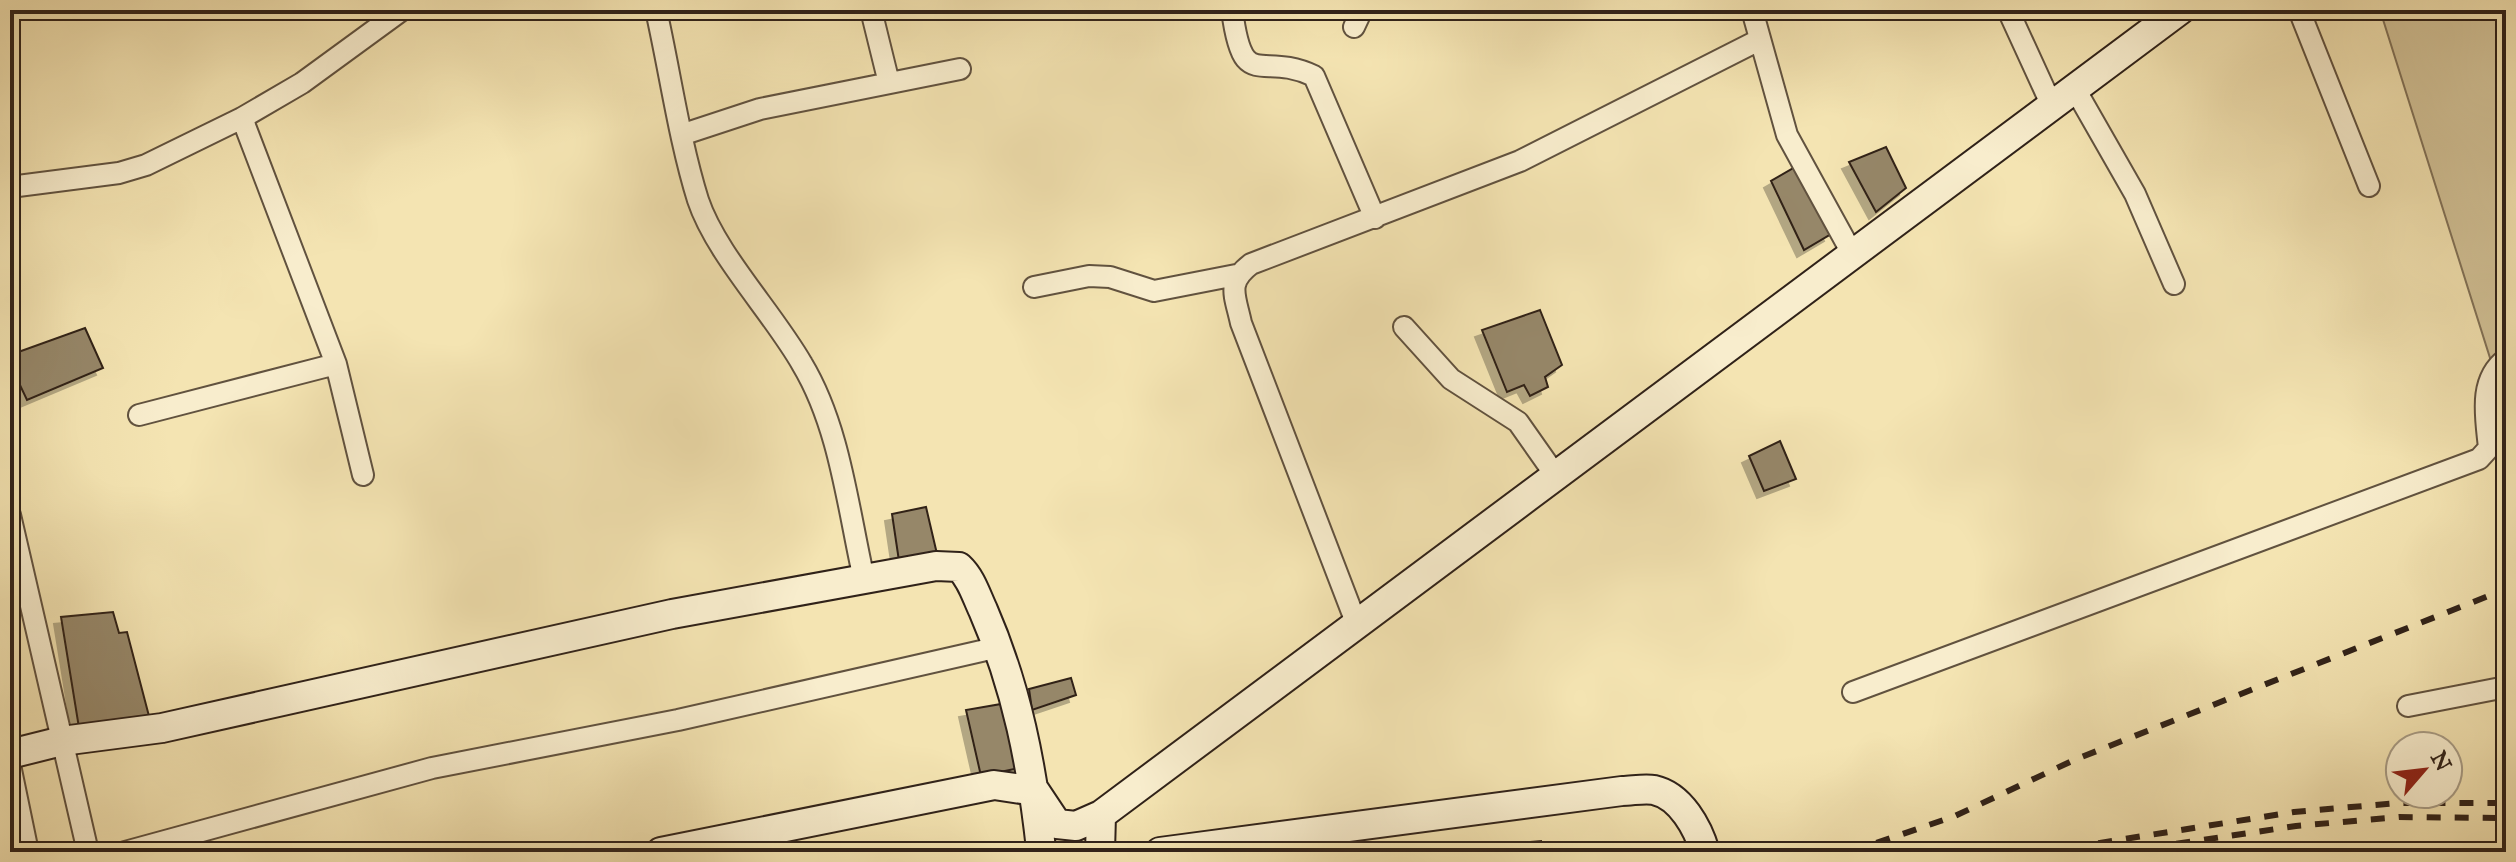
<svg xmlns="http://www.w3.org/2000/svg" width="2516" height="862" viewBox="0 0 2516 862" font-family="'IM FELL Great Primer',serif">
	<defs>
		<filter id="shadow"><feDropShadow dx="-7" dy="7" stdDeviation="0" flood-color="#0004"/></filter>
	</defs>
	<rect width="100%" height="100%" fill="#f4e4b2"/>
	<filter id="stains"><feTurbulence type="fractalNoise" baseFrequency=".0025" numOctaves="4"/><feColorMatrix values="0 0 0 0 .2 0 0 0 0 .09 0 0 0 0 .02 0 0 0 .5 -.17"/></filter>
	<radialGradient id="worn" r=".72"><stop offset=".6" stop-color="#630" stop-opacity="0"/><stop offset="1" stop-color="#630" stop-opacity=".3"/></radialGradient>
	<path fill="#d3c398" stroke="#827258" stroke-width="2" d="M2380 10H2506V353L2491 361Z"/>
	<path fill="#968769" stroke="#302219" stroke-width="2" filter="url(#shadow)" d="M1886 147 1906 188 1876 212 1849 162Z
		M1797 166 1831 234 1804 250 1771 181Z
		M1540 310 1562 365 1545 377 1548 387 1530 396 1524 385 1507 392 1482 330Z
		M85 328 103 368 27 400 10 364V355Z
		M1780 441 1796 479 1764 491 1749 456Z
		M926 507 937 554 899 561 892 514Z
		M113 612 119 633 127 632 150 720 80 734 61 617Z
		M1071 678 1076 695 1032 710 1029 689Z
		M1007 703 1024 767 981 776 966 710Z
		M1541 841V852H1463V848Z"/>
	<g fill="none" stroke-linecap="round" stroke-linejoin="round">
		<g stroke="#61523f" stroke-width="24">
			<path id="street" d="M656 10C670 72 679 139 698 200 716 254 773 313 802 364 840 427 848 509 864 579
				M871 10 889 83
				M1232 10C1243 95 1260 50 1314 76L1375 218
				M1752 10 1787 135 1853 255
				M2008 10 2052 106
				M2299 10 2369 186
				M1354 27 1362 10
				M2075 89 2135 194 2174 284
				M242 118 336 364 363 475
				M684 134 760 109 960 69
				M10 187 119 173 146 165 242 118 302 83 402 10
				M1034 287 1089 276 1110 277 1154 291 1236 275
				M1404 327 1451 379 1518 422 1556 476
				M139 415 336 364
				M10 515 88 852
				M1357 625 1241 323C1235 295 1226 283 1251 264L1520 161 1759 40
				M1853 692 2479 459 2489 448C2486 417 2478 380 2506 359
				M2408 706 2506 687
				M10 765 28 852
				M125 852 432 768 678 720 999 647"/>
		</g>
		<g stroke="#302219" stroke-width="32">
			<path id="secondary" d="M10 754 62 741 162 728 672 614 936 566 959 567C971 578 976 595 983 610 1017 688 1032 766 1041 849L1044 852
				M661 852 994 785 1035 791 1057 824 1076 826 1101 815 2180 10
				M1100 852 1101 815
				M1160 852 1622 791C1632 791 1644 788 1654 790 1681 796 1698 828 1705 852"/>
		</g>
		<use href="#street" stroke="#f8edcd" stroke-width="20"/>
		<use href="#secondary" stroke="#f8edcd" stroke-width="28"/>
		<path stroke="#302219" stroke-width="6" stroke-dasharray="14 14" stroke-linecap="butt" d="M1850 852 1955 816 2074 760 2506 589
			M2043 852 2294 812 2398 803H2506
			M2121 852 2296 826 2399 817 2506 818"/>
	</g>
	<rect width="2516" height="862" fill="none" stroke="#f4e4b2" stroke-width="40"/>
	<rect x="12" y="12" width="2492" height="838" fill="none" stroke="#302219" stroke-width="4"/>
	<rect x="20" y="20" width="2476" height="822" fill="none" stroke="#302219" stroke-width="2"/>
	<g transform="translate(2424 770) rotate(62)"><circle r="38" fill="#f8edcd" stroke="#a89c85" stroke-width="2"/>
	<path d="M0-6L14 30L0 20L-14 30Z" fill="#8f2418"/>
	<text y="-12" font-size="22" font-weight="bold" text-anchor="middle" fill="#302219">N</text>
	</g>
	<rect width="100%" height="100%" filter="url(#stains)"/>
	<rect width="100%" height="100%" fill="url(#worn)"/>
</svg>
